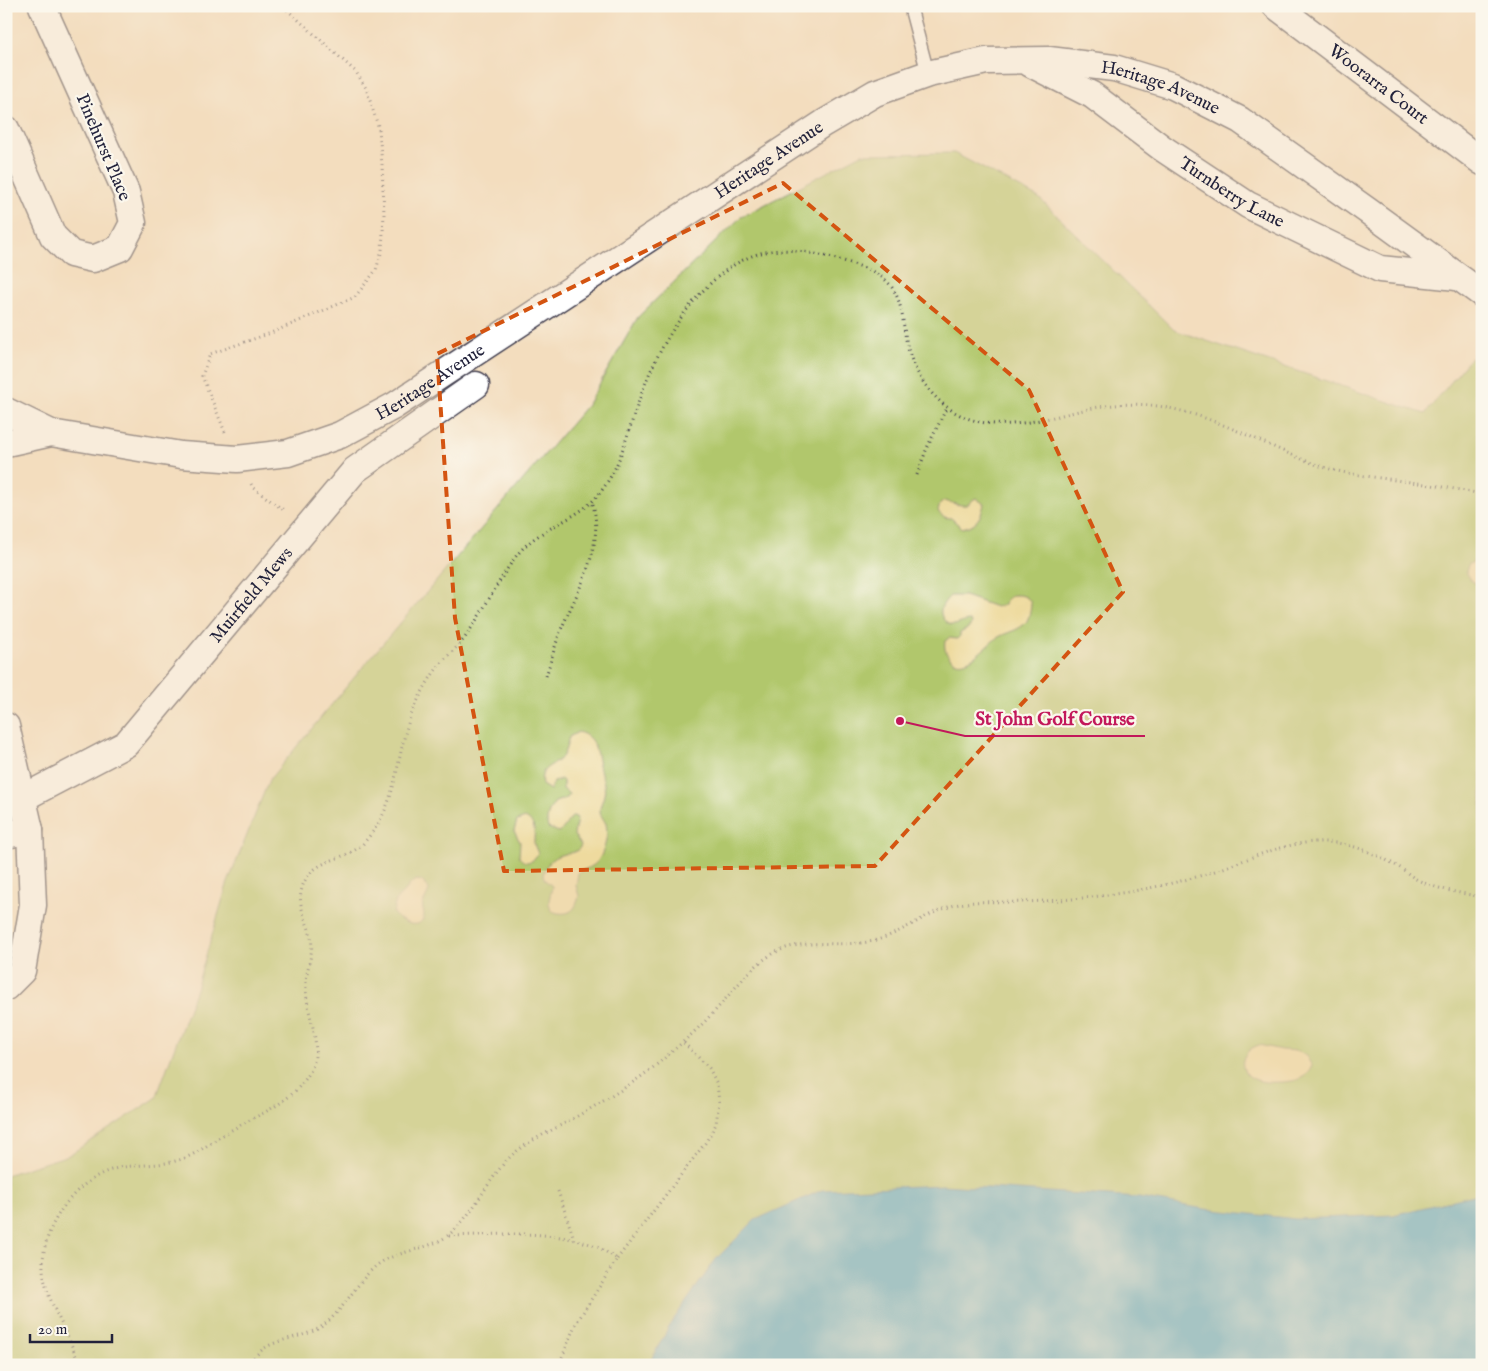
<svg xmlns="http://www.w3.org/2000/svg" width="1488" height="1371" viewBox="0 0 1488 1371" font-family="'IM FELL English',serif">
	<rect width="100%" height="100%" fill="#fbf7ec"/>
	<filter id="ink" filterUnits="userSpaceOnUse"><feTurbulence type="fractalNoise" baseFrequency=".02" numOctaves="2"/><feDisplacementMap in="SourceGraphic" scale="10" xChannelSelector="R" yChannelSelector="G"/><feConvolveMatrix kernelMatrix="1 2 1 2 8 2 1 2 1" color-interpolation-filters="sRGB"/></filter>
	<filter id="wash" filterUnits="userSpaceOnUse"><feTurbulence type="fractalNoise" baseFrequency=".0096" numOctaves="4" result="noise"/><feDisplacementMap in="SourceGraphic" scale="20" xChannelSelector="R" yChannelSelector="G"/><feGaussianBlur stdDeviation="1.12" result="paint"/><feColorMatrix in="noise" values="0 0 0 0 0 0 0 0 0 0 0 0 0 0 0 0 0 1.4 0 .05"/><feComposite in="paint" operator="in"/></filter>
	<g filter="url(#wash)">
		<rect width="100%" height="100%" fill="#f3ddbe"/>
		<path fill="#b1c76c" stroke="#6a7454" d="M954 153 1039 198 1174 330 1425 414 1482 344V1365H6V1175L69 1155 156 1098 196 989 227 885 269 780 367 662 588 404 638 317 741 217 862 154Z"/>
		<path fill="#eeda9e" stroke="#887e6c" d="M976 498 984 504C981 518 977 525 962 528L951 518C945 518 941 516 938 511L940 504 944 501C950 502 960 506 966 505 970 504 971 500 976 498Z
			M1482 557V587L1472 581 1466 572 1468 565Z
			M1013 595C1021 595 1026 595 1031 602 1031 608 1030 615 1027 621 1020 631 1006 632 997 638 985 646 966 672 951 659 945 653 944 648 945 641L949 638 957 639 960 636V633L969 628 971 624 970 621C963 621 957 626 951 625 947 624 947 623 944 620 937 611 943 603 950 596H965L996 607 1004 605 1007 599Z
			M578 732C598 737 596 756 601 773 603 780 606 787 604 795 603 801 600 804 600 810 600 816 604 819 606 824 608 832 606 843 603 851 597 867 591 866 578 873L576 886 579 896C576 908 572 915 558 913 555 912 552 912 551 909 546 902 552 893 552 886L545 880 543 875C551 845 576 860 581 845L574 835 577 818 574 816C567 819 566 828 559 832L548 828C545 818 549 810 555 802L567 798 569 795 568 793 563 789V781L561 779 554 782 550 790 542 785C539 765 552 768 562 757 566 751 567 743 569 737Z
			M525 818C537 824 534 832 534 843 535 848 537 850 538 854L532 861C526 863 523 862 519 857L520 842 514 831 517 821Z
			M417 880 422 881 429 889C428 896 425 898 423 904 421 909 426 914 423 919 417 931 398 920 393 913 396 900 395 900 404 892 410 886 408 884 417 880Z
			M1259 1045 1281 1050 1298 1051 1306 1056 1312 1066C1306 1079 1297 1081 1283 1082 1276 1082 1267 1083 1260 1081 1237 1076 1237 1052 1259 1045Z"/>
		<path fill="#4ca6c9" stroke="#376482" d="M943 1185 1139 1198 1205 1209 1296 1219 1393 1215 1482 1193V1365H648L672 1322 716 1259 755 1220 822 1190Z"/>
	</g>
	<g filter="url(#ink)">
		<g fill="none" stroke-linecap="round" stroke-linejoin="round">
			<g stroke="#413e4f" stroke-width="15">
				<path id="service" d="M910 6 928 74"/>
			</g>
			<g stroke="#413e4f" stroke-width="29">
				<g id="minor">
					<path id="s1" d="M1276 6 1482 162"/>
					<path id="s2" d="M1031 64 1092 95 1162 148 1248 205 1380 269 1457 277"/>
					<path d="M6 129 53 236 71 254 93 259 120 248 133 223 126 192 42 6"/>
					<path id="s3" d="M6 411 51 433 181 455 237 459 288 453 340 435 394 406 824 123 875 93 928 74 986 61 1049 60 1114 68 1173 86 1240 120 1368 211 1482 294"/>
					<path d="M6 443 51 433"/>
					<path d="M6 726 30 830 33 905 22 971 6 987"/>
					<path id="s4" d="M23 798 126 744 355 470 476 385"/>
					<path d="M6 835 30 830"/>
				</g>
			</g>
			<path stroke="#413e4f" stroke-width="3" stroke-dasharray="1 4" stroke-linecap="butt" d="M225 432 202 376 210 354 271 333 355 297 376 270 382 250 384 214 382 165 379 129 366 88 356 72 283 6
				M917 475 927 448 947 407
				M251 484 253 488 285 511
				M546 676C551 661 555 646 560 632 577 591 606 547 592 501
				M558 1191 574 1239
				M449 1236C495 1235 545 1229 590 1244 600 1247 609 1254 617 1259L575 1325 559 1365
				M617 1259 706 1142 716 1124 719 1102 717 1084 709 1068 683 1042
				M79 1365C70 1334 44 1299 43 1268 41 1229 73 1182 111 1170 133 1163 157 1167 179 1160 197 1155 212 1141 228 1132 255 1116 285 1106 304 1081 330 1048 304 1018 306 982 307 966 314 953 311 937 308 922 298 908 301 892 308 858 341 863 362 845 364 843 375 829 376 827 398 793 397 754 410 718 417 700 427 682 438 667 447 655 460 646 468 633 485 608 499 579 517 555 535 532 561 525 583 509 599 498 609 481 617 464 629 435 636 405 648 377 668 330 709 267 761 253 784 247 807 252 829 257 847 262 868 267 883 278 906 296 901 327 909 352 917 378 934 401 958 414 1009 440 1063 409 1115 405 1126 404 1139 404 1150 405 1212 412 1265 447 1323 467 1348 475 1376 477 1402 481 1429 484 1455 489 1482 494
				M247 1365C255 1356 263 1347 275 1343 290 1337 307 1336 321 1327 347 1309 360 1273 385 1260 407 1249 432 1249 451 1233 476 1211 488 1178 512 1155 528 1141 549 1132 567 1122 602 1102 638 1082 668 1055 682 1043 697 1030 710 1016 731 995 749 966 776 952 804 938 838 947 868 942 903 936 930 907 966 903 985 900 1005 903 1023 902 1080 900 1137 893 1192 878 1240 866 1285 836 1336 843 1360 846 1382 857 1402 869 1408 873 1413 878 1420 881 1439 890 1461 893 1482 897"/>
			<use href="#service" stroke="#fff" stroke-width="12"/>
			<use href="#minor" stroke="#fff" stroke-width="26"/>
		</g>
	</g>
	<path d="M0 0H1488V1371H0ZM783 183 1029 390 1123 592 875 866 504 871 455 618 437 354Z" fill="#f3ddbe" fill-opacity=".55" fill-rule="evenodd"/>
	<path fill="none" stroke="#d45411" stroke-width="4" stroke-dasharray="10 6" stroke-linejoin="round" d="M783 183 1029 390 1123 592 875 866 504 871 455 618 437 354Z"/>
	<g text-anchor="middle" stroke-width="4.5" stroke-linejoin="round" paint-order="stroke">
		<g font-size="18" fill="#22223b" stroke="#fbf7ec">
			<text dy="6" stroke="none"><textPath href="#s1" startOffset="129">Woorarra Court</textPath></text>
			<text dy="6" stroke="none"><textPath href="#s3" startOffset="1274">Heritage Avenue</textPath></text>
			<text transform="translate(104 147) rotate(67)" y="6">Pinehurst Place</text>
			<text dy="6" stroke="none"><textPath href="#s3" startOffset="854">Heritage Avenue</textPath></text>
			<text dy="6" stroke="none"><textPath href="#s2" startOffset="239">Turnberry Lane</textPath></text>
			<text dy="6" stroke="none"><textPath href="#s3" startOffset="449">Heritage Avenue</textPath></text>
			<text dy="6" stroke="none"><textPath href="#s4" startOffset="311">Muirfield Mews</textPath></text>
		</g>
	</g>
	<path fill="none" stroke="#c2185b" stroke-width="2" d="M900 721L965 736H1145"/>
	<circle fill="#c2185b" stroke="#fbf7ec" stroke-width="2" cx="900" cy="721" r="5"/>
	<g font-size="19" text-anchor="middle" font-weight="bold" fill="#c2185b" stroke="#fbf7ec" stroke-width="4.5" stroke-linejoin="round" paint-order="stroke">
		<text x="1055" y="725">St John Golf Course</text>
	</g>
	<rect width="1488" height="1371" fill="none" stroke="#fbf7ec" stroke-width="25"/>
	<path d="M30 1334v8h82v-8" fill="none" stroke="#22223b" stroke-width="2.5"/>
	<text x="38" y="1334" font-size="15" fill="#22223b" stroke="#fbf7ec" stroke-width="4" paint-order="stroke">20 m</text>
</svg>
